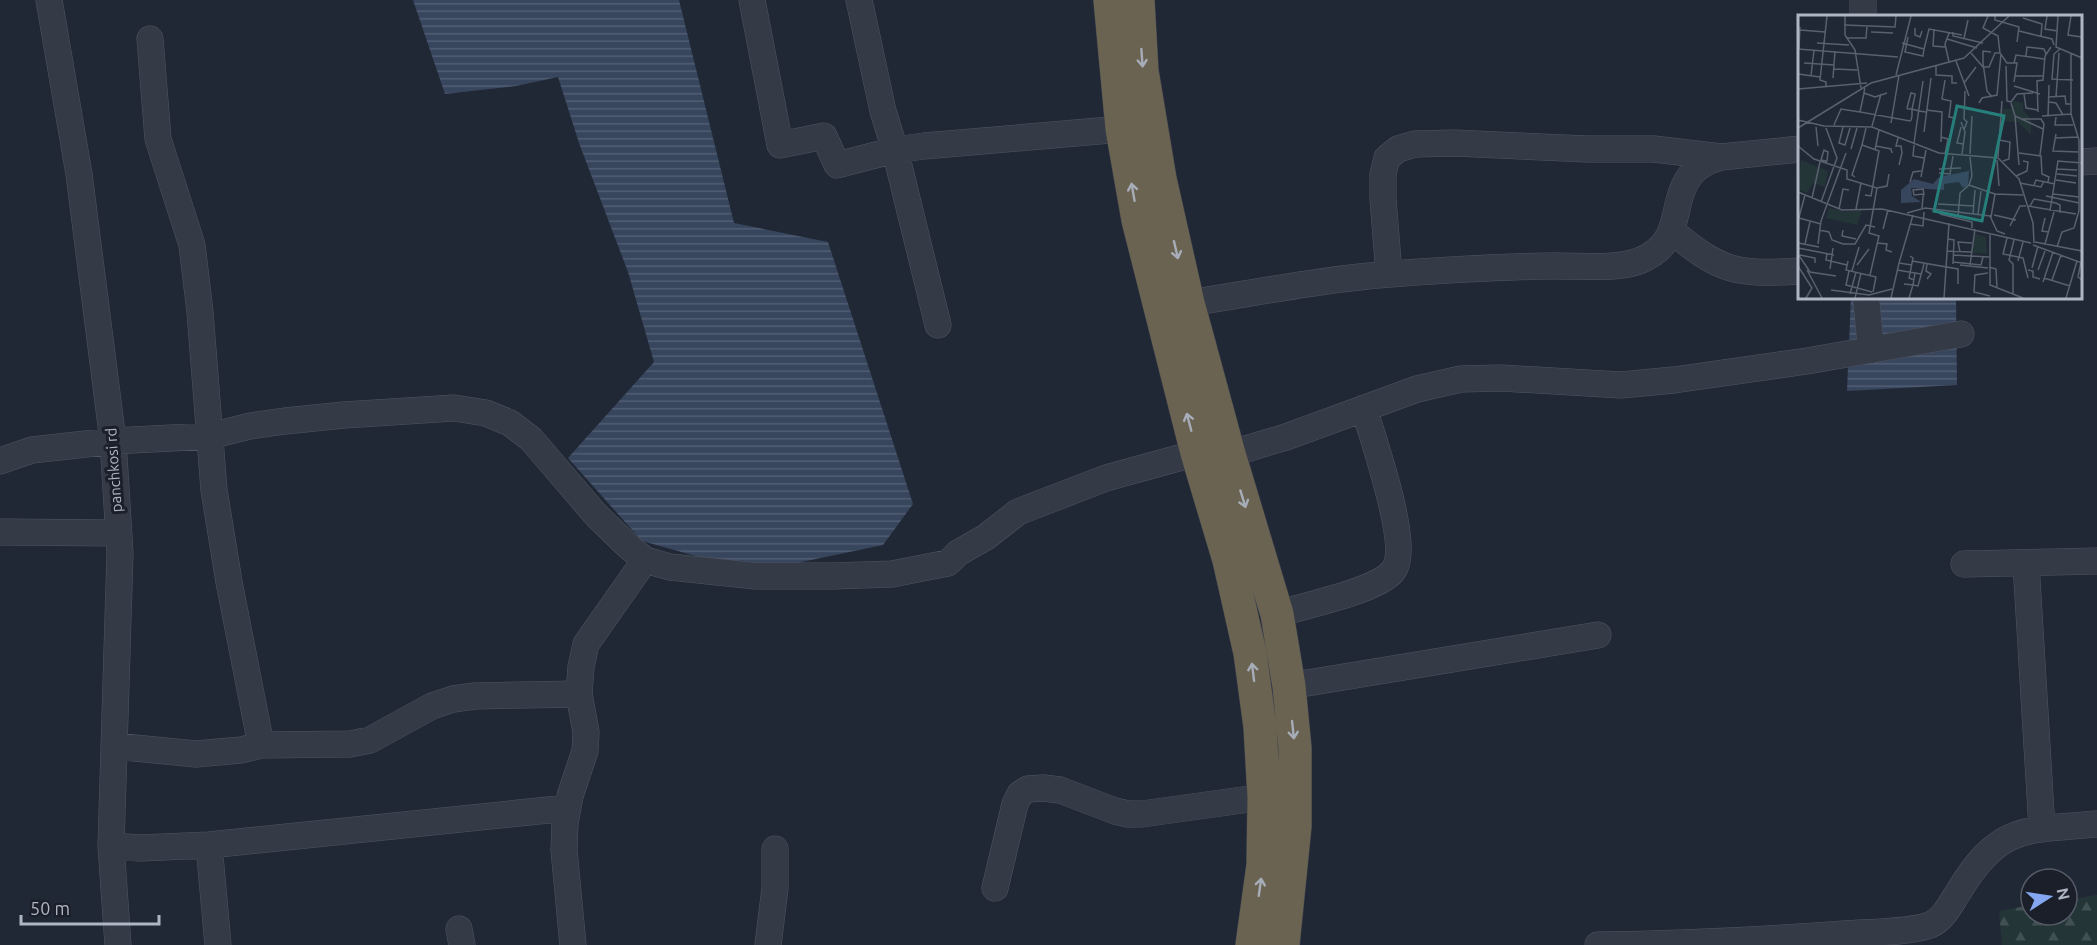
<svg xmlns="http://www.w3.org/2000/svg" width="2097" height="945" viewBox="0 0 2097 945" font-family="Ubuntu,sans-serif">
	<defs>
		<pattern id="forest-firs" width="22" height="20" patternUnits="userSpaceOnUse" patternTransform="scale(1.5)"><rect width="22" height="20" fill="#243537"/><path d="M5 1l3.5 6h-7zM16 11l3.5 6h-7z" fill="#415052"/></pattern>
		<pattern id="water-rules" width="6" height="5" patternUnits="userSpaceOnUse" patternTransform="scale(1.5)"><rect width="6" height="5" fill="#37455d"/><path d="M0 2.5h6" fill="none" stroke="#515e73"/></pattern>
	</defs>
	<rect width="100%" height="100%" fill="#212835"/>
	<path fill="url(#forest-firs)" d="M2097 895V945H2002L1999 911 2031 905V915H2067V900Z"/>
	<path fill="url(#water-rules)" d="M413 0H679L734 223 828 242 913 504 883 545 753 572 642 541 568 458 654 362 628 272 579 143 558 77 516 86 445 94Z
		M1851 297H1956L1957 385 1847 391Z"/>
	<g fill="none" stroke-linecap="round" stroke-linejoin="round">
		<g stroke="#4f5561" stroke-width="27">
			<path id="minor" d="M49 0 79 174 113 441 120 553 111 846 118 945
				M752 0 780 145 824 136 837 165 895 150 924 146 1122 129
				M859 0 883 111 895 150 938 325
				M1863 16V0
				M150 39 158 139 192 245 200 312 214 490 229 582 261 745
				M2080 162 2097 161
				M1672 231C1721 272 1736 275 1800 271
				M1389 274 1383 199V174L1387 158 1398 149 1415 144 1454 143 1587 149H1654L1721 157
				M1866 297 1871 350
				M1188 303C1255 293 1323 279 1391 274 1443 270 1496 267 1549 266 1576 265 1615 270 1639 261 1687 242 1667 202 1693 172 1700 164 1711 160 1721 157L1800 149
				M1229 454 1286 437 1417 389 1461 379 1501 378 1621 385 1674 380 1807 361 1961 334
				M0 461 32 450 113 441 210 436 250 426 285 421 344 415 454 408 486 413 510 423 531 439 596 515 628 546 645 560 670 567 756 576H833L892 574 948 563 958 553 986 537 1018 512 1106 478 1197 453
				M0 532 118 533
				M2026 563 2042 829
				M1964 564 2097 561
				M1277 614C1303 606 1377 591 1393 571 1412 547 1373 440 1364 408
				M1289 686 1598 635
				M114 746 196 754 241 750 261 745 350 744 370 740 432 706 453 699 475 696 579 694
				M209 845 218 945
				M111 846 140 848 209 845 568 808
				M995 888 1015 804 1020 794 1028 789 1043 788 1060 790 1115 811 1128 814H1142L1264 797
				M459 929 462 945
				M573 945 564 850 565 823 570 796 585 751 586 732 579 694 581 667 586 644 645 560
				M768 945 775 888V849
				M1598 945C1680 944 1762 940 1844 934 1868 932 1908 933 1930 925 1944 919 1951 903 1959 891 1999 824 2027 830 2097 824"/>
		</g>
		<g stroke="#3c424d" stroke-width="34">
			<path id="highway" d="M1110 0 1122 129 1138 220 1197 453 1229 560 1250 653 1260 727 1264 797 1263 865 1252 945
				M1138 0 1142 71 1160 179 1188 303 1229 454 1277 614 1289 686 1295 748V826L1283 945"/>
		</g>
		<use href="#minor" stroke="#343a46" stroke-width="26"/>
		<use href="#highway" stroke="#6b6351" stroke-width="33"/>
	</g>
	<defs><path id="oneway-shaft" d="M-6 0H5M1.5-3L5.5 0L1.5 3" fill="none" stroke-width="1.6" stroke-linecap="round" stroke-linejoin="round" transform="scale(1.5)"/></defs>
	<g stroke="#a7adb8">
		<use href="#oneway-shaft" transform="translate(1142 58) rotate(86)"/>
		<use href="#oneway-shaft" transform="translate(1133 192) rotate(-100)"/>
		<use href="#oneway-shaft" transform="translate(1176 250) rotate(77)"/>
		<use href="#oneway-shaft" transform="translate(1189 422) rotate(-105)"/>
		<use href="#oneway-shaft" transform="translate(1243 499) rotate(73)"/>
		<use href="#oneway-shaft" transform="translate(1253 672) rotate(-97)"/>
		<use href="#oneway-shaft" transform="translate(1293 730) rotate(84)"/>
		<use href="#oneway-shaft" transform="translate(1260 887) rotate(-82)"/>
	</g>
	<g text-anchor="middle" stroke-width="6" stroke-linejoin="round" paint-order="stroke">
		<g font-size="15" fill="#aeb5c3" stroke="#1a1f2a">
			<text transform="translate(114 470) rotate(-94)" y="5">panchkosi rd</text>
		</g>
	</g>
	<g transform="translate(1798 15)">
		<rect width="284" height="284" fill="#212835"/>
		<path d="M3 145 30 156 27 172 15 168 9 178 0 174ZM31 193 47 197 64 195 59 210 28 203ZM177 219 188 222 189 239 175 238Z" fill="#243537"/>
		<path d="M215 86 225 88V95L233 104V120L220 107 203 106 204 94H214Z" fill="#243537"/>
		<path d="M171 156 170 170 165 173 161 167 146 169V175L113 173 114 181 123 187 103 188V175L116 164 135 169 141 162Z" fill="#37455d"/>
		<path fill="none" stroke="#59606e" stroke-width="1.5" d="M47 1V20L57 35 63 73M190 1 185 13 200 21 202 38 209 48H219L216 67M197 1V5L221 12 219 27M249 1 247 14 260 16M260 1 258 32 284 43M273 1 270 20 284 22M225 3 244 9 243 21M46 10 97 12 98 1M117 13V20L122 22 124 16M136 14 135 31 147 32M2 15 27 17M221 16 254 24 256 30M73 17 95 18M155 17V21L185 28M110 22 107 37 125 41 126 34M48 23H68L69 11M166 23 170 5M149 24 179 33M19 28 51 30M104 28 126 34 131 14 164 20M0 34 100 42M1 34 2 12M262 34 256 39 254 64 275 65M193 37 185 36V48L189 76 194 82M173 38 185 52H191L197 38H202M228 41 229 32 246 34 248 39M158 46 171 81M151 47 147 29 151 18M6 48 36 50M216 48 218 40 246 44M138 50V60L154 61V68H159M208 51 209 86 213 87 219 79 235 78M36 54 59 55M0 59 22 62M98 60 113 1M13 61 16 35M217 61H246M35 63 37 36M147 65 144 84 153 86 151 102 158 103M166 68 178 52M28 71V67L22 65 29 1M67 71 66 78 77 82 89 78M216 71 242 79M0 74 69 68M66 78 62 97 112 106 113 105 114 101V94L117 80V79L113 78 109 93 110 94H114L121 96 128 97M226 79 228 93 240 95M251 82 267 81 268 89H273M258 82 261 38M251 87 258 88 265 100M181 88 184 83 199 80 203 39M213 88 217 101 245 114M128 95 144 97 143 127M240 97 239 66 245 65 247 41 253 32M217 101 221 150M244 101 273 99M250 102 251 70M258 102 257 110H275M224 104H243L246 109 242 140M0 105 26 111 74 112 141 138 200 143 221 164 235 208 236 228M163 107 167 117 164 139M93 108 101 60M36 110 43 94 62 97M74 111 83 79M18 112 20 131M45 112 41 128 47 130 52 113M163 112 159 128 165 129M0 113 73 68 166 43 211 1M166 115 169 107 166 104 167 76M126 117 133 63M258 119 255 136 280 137M143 122 150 124 147 139M100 123 98 131H103L104 138 101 150M257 123 280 122M201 125 212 127 211 144 205 146M116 128 125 66M116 130 115 141 126 143M0 131 16 144 49 155V164L79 173 71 218 81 221 72 260M78 131 93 134 94 138M53 134 59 113M77 135 81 115M221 138 243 141 244 159 251 162 250 167M172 139 174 101M200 142 204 86M199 145 201 171M27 148 29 146 30 137 26 135 23 145 28 146M141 154 163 153M259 154 279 155M141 158 152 159 155 141M259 159 279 161M218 161 229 156 230 147 225 146M57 162 54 160 64 130M123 162 128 135M258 165 278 168M112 167 115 157 123 156M222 168 243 172 246 166M171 170 197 179 193 202M236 170 238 165 257 169M79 173 89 171 91 159M0 177 44 195 84 194 233 228M197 179 225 180M255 179 281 182M67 180 73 181 81 136 64 130 68 113M248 181 281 188M14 183 22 147M23 187 39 143 28 113M140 189 176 191M230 191 278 199M232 191 236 184 258 188 262 190V198M124 193 125 182 126 179 125 174 115 175 116 180 126 179M41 194 45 174 51 175M58 194 63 168M252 196 260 146 284 148M109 198 127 193 192 201 199 216 207 219M142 199 174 207V213M175 199 177 175M180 199 183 176M196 200 218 205M160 202 162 178 171 170 174 161 172 142M1 203 23 209M247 203 244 216 251 217M0 206 7 180M112 209 125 211 126 197M212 211 222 191H228M85 214 90 195M21 215 31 217 34 225 45 229H57L68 210 77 212M45 215 44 221 58 224M192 218V270L225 283M209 223 205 239 225 243 230 263M150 224 156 225 155 249M237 227 284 236M0 228 21 232M79 228 89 229 88 235 94 237M7 229 12 207M20 229 23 206 48 138M247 229 256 197M235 230 284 248M259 232 264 217 276 213 281 196V125L273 99V38M0 233 36 240M149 236 173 237M162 237 160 227 174 228M29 238 28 245 49 250M0 239 12 257 38 261M2 240 17 243V248M155 240 191 242M112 241 115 243 111 263 116 265M50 246 48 255 78 262 75 277M114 246 160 254V269M220 246 225 227M155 247 183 250 185 242M283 247 280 262 284 265M101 248 115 200M59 250 71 234M162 250 190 253M172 250 177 214M0 251 14 273 8 283M191 252 198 254 199 273M234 253 240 231M32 254 35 233M9 255 24 283M99 255 123 259M230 255 235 256V262L242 264M240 255 247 236M51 256 48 270 74 277M54 256 61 232M117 258 115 270 120 271 126 249M190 258 177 260 176 277 192 281M246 263 272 271M129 264 133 259 128 256 129 249M254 265 263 240M245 267 255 237M106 269 115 270 111 283M33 275 71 280 94 274M52 279 58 257M215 279V249L211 245 216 225M57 283 63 258M93 283 101 248 114 250M146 283 151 208M268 283 279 246"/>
		<path fill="#277f7b" fill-opacity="0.15" stroke="#277f7b" stroke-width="3" d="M159 91 206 101 184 206 136 196Z"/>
		<rect width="284" height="284" fill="none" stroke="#aeb5c3" stroke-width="3"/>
	</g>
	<g transform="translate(2049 897) rotate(78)"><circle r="28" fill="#1a1f2a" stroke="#555b67" stroke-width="1.5"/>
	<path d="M0-4.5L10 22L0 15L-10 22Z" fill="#85a7f1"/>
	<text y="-9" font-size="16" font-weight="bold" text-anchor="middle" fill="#aeb5c3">N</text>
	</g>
	<path d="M21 915v9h138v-9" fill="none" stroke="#aeb5c3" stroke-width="3"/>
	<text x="30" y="915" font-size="18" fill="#aeb5c3" stroke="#1a1f2a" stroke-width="4.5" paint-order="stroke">50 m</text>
</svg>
